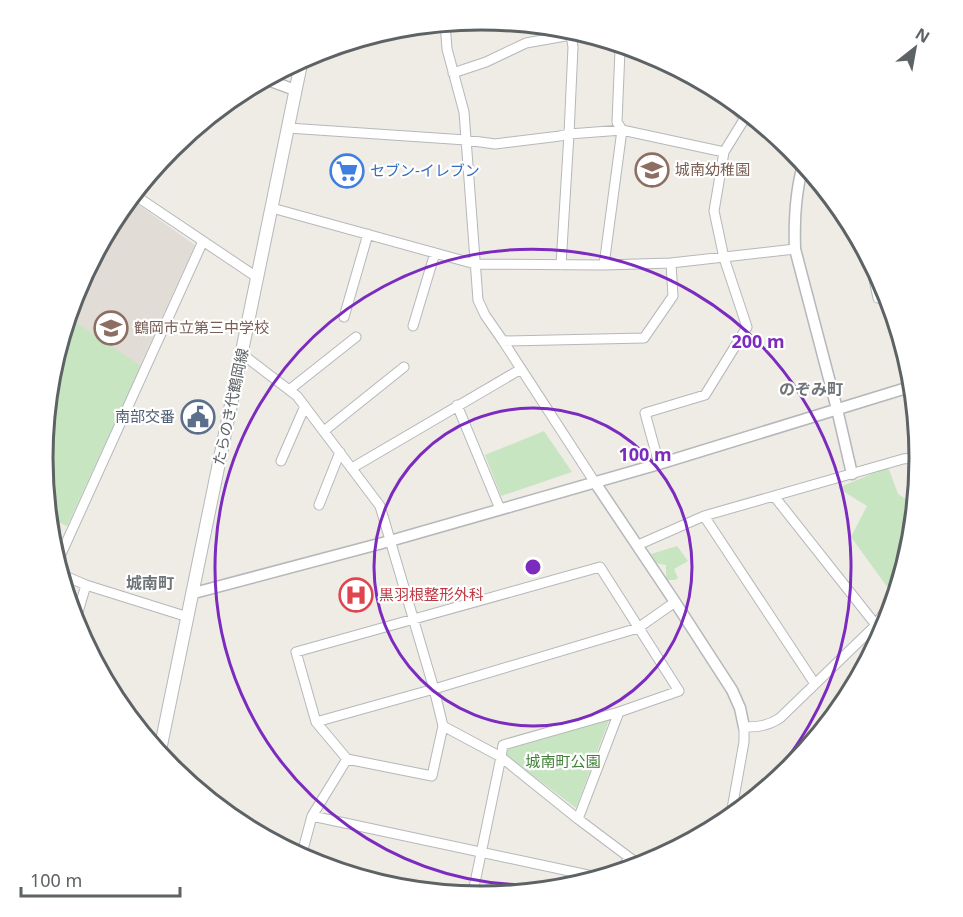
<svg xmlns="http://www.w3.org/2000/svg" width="963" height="917" viewBox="0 0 963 917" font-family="'Noto Sans','Noto Sans JP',sans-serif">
	<rect width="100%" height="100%" fill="#efebe5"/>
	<path fill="#e1dcd6" d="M130 199 195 245 67 526 48 517 43 458 51 373 76 290 117 214Z"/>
	<path fill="#c8e5c2" d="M891 303 906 354 902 355 885 305Z
		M68 317 141 366 67 526 48 517 43 458 51 373Z
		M544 431 572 472 501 496 485 455Z
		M888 467 898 494 916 506 912 544 907 561 888 588 851 537 867 506 838 488Z
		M677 546 688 561 674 569 678 578 675 580H666V565L656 563 651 554Z
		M609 720 576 808 507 756V749Z"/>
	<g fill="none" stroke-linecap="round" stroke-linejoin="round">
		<g stroke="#b5b8bb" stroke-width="11">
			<path id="minor" d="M445 23 447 49 464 112 478 300 485 315 503 341 594 481
				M453 73 486 62 526 43 571 35
				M713 87 745 118 776 135
				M288 128 466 140 495 144 560 136 569 134 622 130 724 152
				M133 194 258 278
				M138 198 143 182
				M272 208 475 264 604 265 671 263 795 249
				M869 257 878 298 889 296
				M561 265 569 134 573 47 570 29
				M604 265 622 130 617 122 620 50 624 45
				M344 317 368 234
				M413 326 435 253
				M503 341 644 338 673 296 671 263
				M242 354 297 396 380 506 434 689 443 726 501 757 578 819 642 867
				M289 390 356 337
				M457 405 500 509
				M324 431 404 367
				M281 461 305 406
				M659 464 645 413 705 395 747 327 724 258 714 211 724 152 745 118
				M352 468 521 369
				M774 496 876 625
				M319 505 340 452
				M704 516 815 684
				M638 545 704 516 903 459 920 457
				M57 563 203 241
				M60 574 86 585 188 617
				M75 622 86 585
				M316 722 434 689 638 628 675 602
				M347 759 432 776 443 726
				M787 773 796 764
				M312 816 602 878
				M578 819 619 712
				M730 820 744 742V727C758 727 768 726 780 718L876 625 898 591
				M708 833 710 829 723 825
				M301 857 312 816 347 759 316 722 296 652 600 567 679 691 619 712 503 745 501 757 472 897
				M619 873 629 858"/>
		</g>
		<g stroke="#b5b8bb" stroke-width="13">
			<path id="tertiary" d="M265 79 295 90
				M804 162C795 191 794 220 795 249L837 409 852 474
				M594 481 675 602 732 690 740 708 744 727
				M194 593 390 541 659 464 913 386"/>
		</g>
		<g stroke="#b4b9bc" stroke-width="14">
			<path id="secondary" d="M159 755 302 59"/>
		</g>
		<use href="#minor" stroke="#fff" stroke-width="9"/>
		<use href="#tertiary" stroke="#fff" stroke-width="10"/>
		<use href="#secondary" stroke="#fff" stroke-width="12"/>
	</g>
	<g fill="none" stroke="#7b2cbf" stroke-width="3">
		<circle cx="533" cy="567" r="159"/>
		<path d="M657 860A318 318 0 1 1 706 834"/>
	</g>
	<defs>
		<g id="school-ring" transform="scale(1.725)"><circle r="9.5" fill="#fff" stroke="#8d6e63" stroke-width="1.5"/><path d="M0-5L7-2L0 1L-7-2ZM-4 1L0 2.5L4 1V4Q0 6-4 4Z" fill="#8d6e63"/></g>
		<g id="supermarket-ring" transform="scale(1.725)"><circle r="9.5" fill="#fff" stroke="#3f7fe0" stroke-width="1.5"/><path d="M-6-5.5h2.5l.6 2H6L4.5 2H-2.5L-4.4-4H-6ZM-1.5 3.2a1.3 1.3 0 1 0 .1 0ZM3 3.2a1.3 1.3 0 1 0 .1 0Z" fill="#3f7fe0"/></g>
		<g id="civic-ring" transform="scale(1.725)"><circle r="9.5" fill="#fff" stroke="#5c6f8a" stroke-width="1.5"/><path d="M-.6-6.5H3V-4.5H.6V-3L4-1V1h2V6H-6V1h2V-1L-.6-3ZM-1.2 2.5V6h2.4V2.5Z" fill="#5c6f8a"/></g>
		<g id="hospital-ring" transform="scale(1.725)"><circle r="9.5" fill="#fff" stroke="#e0444e" stroke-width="1.5"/><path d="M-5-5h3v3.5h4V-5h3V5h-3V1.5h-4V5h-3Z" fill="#e0444e"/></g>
	</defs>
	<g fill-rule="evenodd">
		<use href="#school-ring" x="652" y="170"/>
		<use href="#supermarket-ring" x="347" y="171"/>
		<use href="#school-ring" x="111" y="328"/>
		<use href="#civic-ring" x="198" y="417"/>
		<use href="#hospital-ring" x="356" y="595"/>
	</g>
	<g text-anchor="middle" stroke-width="4.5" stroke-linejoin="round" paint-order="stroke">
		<g font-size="15" fill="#785e54" stroke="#fff" text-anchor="start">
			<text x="675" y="175">城南幼稚園</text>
			<text x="134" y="333">鶴岡市立第三中学校</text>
		</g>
		<g font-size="15" fill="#366cbe" stroke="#fff" text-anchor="start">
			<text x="370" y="176">セブン-イレブン</text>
		</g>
		<g font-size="15" fill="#5d6265" stroke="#fff">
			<text transform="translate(231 407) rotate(-78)" y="5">たらのき代鶴岡線</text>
		</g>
		<g font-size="15" fill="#4e5e75" stroke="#fff" text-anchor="end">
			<text x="175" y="422">南部交番</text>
		</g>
		<g font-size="15" fill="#be3a42" stroke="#fff" text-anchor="start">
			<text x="379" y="600">黒羽根整形外科</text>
		</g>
		<g font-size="15" fill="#408137" stroke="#fff">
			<text x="563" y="767">城南町公園</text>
		</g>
		<g font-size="16" font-weight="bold" fill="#6e7477" stroke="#fff">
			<text x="811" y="395">のぞみ町</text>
			<text x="150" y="589">城南町</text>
		</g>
	</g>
	<path d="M0 0H963V917H0ZM53 458a428 428 0 1 1 856 0a428 428 0 1 1-856 0Z" fill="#fff" fill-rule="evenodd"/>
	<path fill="none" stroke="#5d6265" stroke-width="3" d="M53 458a428 428 0 1 1 856 0a428 428 0 1 1-856 0Z"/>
	<circle cx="533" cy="567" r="9" fill="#7b2cbf" stroke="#fff" stroke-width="3"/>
	<g font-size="18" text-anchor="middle" font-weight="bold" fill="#7b2cbf" stroke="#fff" stroke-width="4.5" stroke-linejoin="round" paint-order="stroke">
		<text x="758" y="348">200 m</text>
		<text x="645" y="461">100 m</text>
	</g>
	<g transform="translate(915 48) rotate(31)" stroke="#ffffff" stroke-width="4.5" paint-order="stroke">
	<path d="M0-4.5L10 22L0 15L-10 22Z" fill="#5d6265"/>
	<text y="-9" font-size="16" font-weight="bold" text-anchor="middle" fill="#5d6265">N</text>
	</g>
	<path d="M21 887v9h159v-9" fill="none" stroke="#5d6265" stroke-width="3"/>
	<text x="30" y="887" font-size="18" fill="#5d6265" stroke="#ffffff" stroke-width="4.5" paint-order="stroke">100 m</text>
</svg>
